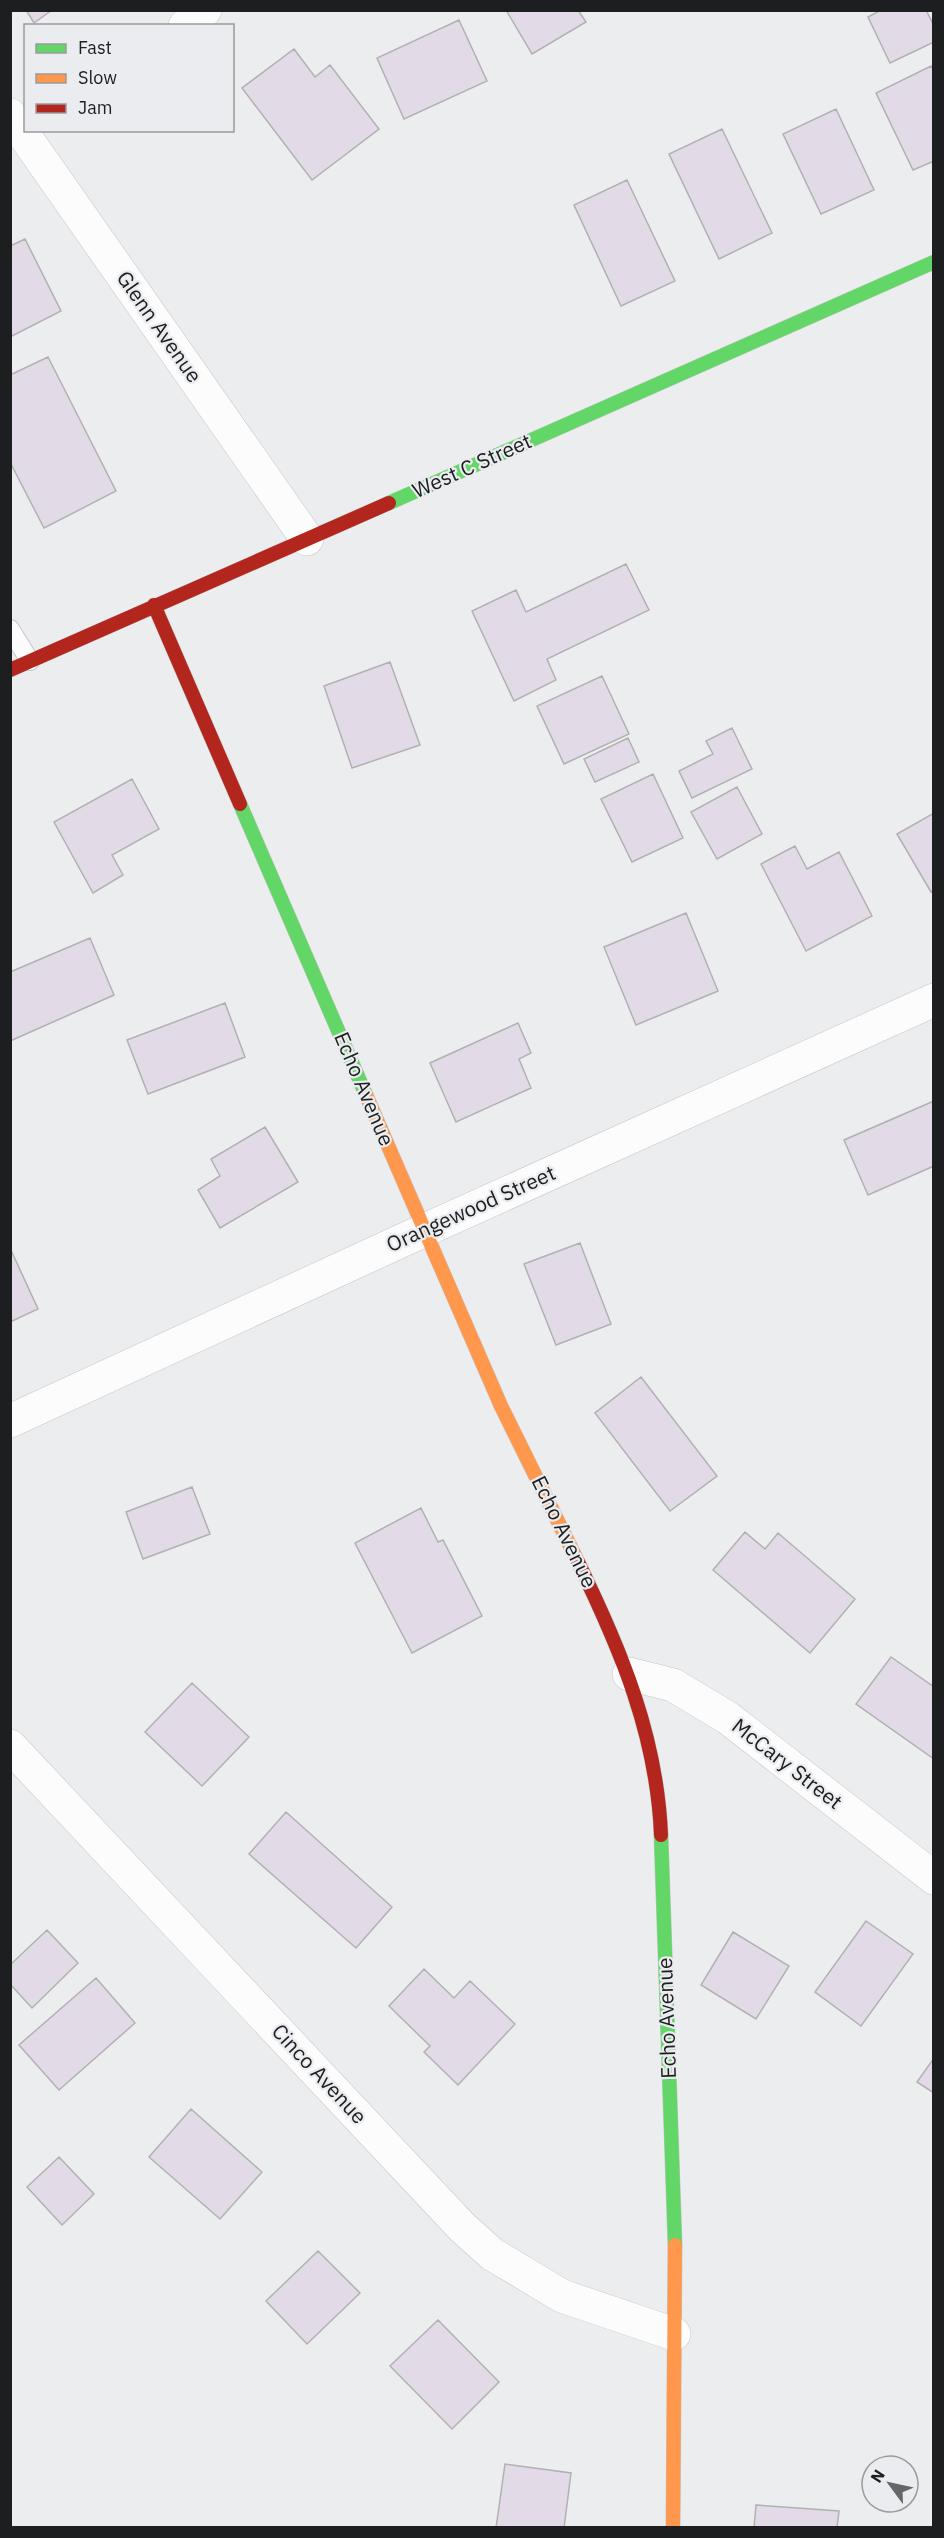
<svg xmlns="http://www.w3.org/2000/svg" width="944" height="2538" viewBox="0 0 944 2538" font-family="'IBM Plex Sans',sans-serif">
	<rect width="100%" height="100%" fill="#ecedee"/>
	<path fill="#e2dbe7" stroke="#b1b1b2" stroke-width="1.5" d="M26 10H52L34 23Z
		M506 10H578L586 22 532 54Z
		M881 10H926L934 26V42L890 63 868 17Z
		M459 20 487 81 404 119 377 58Z
		M294 49 315 77 330 65 379 129 312 180 242 88Z
		M931 66 934 71V161L913 170 876 93Z
		M836 109 874 190 821 214 783 134Z
		M722 129 772 233 719 259 669 154Z
		M627 180 675 281 621 306 574 205Z
		M25 239 61 311 10 337V246Z
		M48 357 116 491 44 528 10 462V375Z
		M626 564 649 610 547 659 556 680 514 701 472 611 516 590 526 612Z
		M390 662 420 745 352 768 324 686Z
		M602 676 629 734 564 764 537 706Z
		M732 728 752 769 692 798 679 771 713 754 706 741Z
		M628 738 639 762 595 782 584 759Z
		M653 774 683 838 632 862 601 799Z
		M132 779 159 829 112 855 123 875 93 893 54 822Z
		M737 787 762 834 717 859 691 812Z
		M934 813V891L931 892 897 834Z
		M795 846 807 869 839 852 872 916 806 951 761 864Z
		M686 913 718 991 636 1025 604 947Z
		M90 938 114 995 10 1041V972Z
		M225 1003 245 1057 148 1094 127 1040Z
		M518 1023 531 1053 519 1059 531 1088 456 1122 430 1063Z
		M934 1101V1166L868 1195 844 1140Z
		M265 1127 298 1182 220 1228 198 1190 220 1176 211 1159Z
		M580 1243 611 1324 556 1345 524 1264Z
		M10 1248 38 1309 10 1322Z
		M641 1377 717 1476 670 1511 595 1413Z
		M192 1487 210 1534 143 1559 126 1512Z
		M421 1508 438 1542 443 1540 482 1616 412 1653 355 1543Z
		M745 1532 765 1549 778 1533 855 1599 810 1653 713 1570Z
		M891 1657 934 1687V1759L856 1704Z
		M192 1683 249 1737 202 1786 145 1732Z
		M286 1812 392 1907 356 1948 249 1854Z
		M866 1921 913 1954 861 2026 815 1992Z
		M47 1930 78 1963 32 2008 10 1984V1965Z
		M733 1932 789 1966 756 2019 701 1985Z
		M424 1969 454 1998 470 1981 515 2024 458 2085 424 2052 430 2046 389 2006Z
		M96 1978 135 2023 59 2090 19 2045Z
		M934 2058V2093L917 2082Z
		M191 2109 262 2172 220 2219 149 2157Z
		M59 2157 94 2194 62 2225 27 2187Z
		M318 2251 360 2293 307 2344 266 2301Z
		M438 2320 499 2382 452 2429 390 2366Z
		M505 2464 571 2473 564 2528H496Z
		M756 2505 839 2511 837 2528H754Z"/>
	<g fill="none" stroke-linecap="round" stroke-linejoin="round">
		<g stroke="#c6c6c8" stroke-width="20">
			<path id="lane" d="M10 629 30 661"/>
		</g>
		<g stroke="#c6c6c8" stroke-width="34">
			<path id="street" d="M185 26 205 10
				M10 115 307 539
				M10 1421 425 1230 934 1000
				M629 1674 673 1685 728 1718 934 1878
				M10 1746 462 2227 492 2254 562 2296 674 2334"/>
		</g>
		<g stroke="#c6c6c8" stroke-width="15">
			<path id="fast" d="M389 503 934 262
				M240 804 366 1095
				M661 1835 675 2245"/>
		</g>
		<g stroke="#c6c6c8" stroke-width="15">
			<path id="slow" d="M366 1095 501 1406 578 1562
				M673 2528 675 2245"/>
		</g>
		<g stroke="#c6c6c8" stroke-width="15">
			<path id="jam" d="M154 605 240 804
				M10 670 389 503
				M578 1562C621 1650 657 1736 661 1835"/>
		</g>
		<use href="#lane" stroke="#fcfcfc" stroke-width="18"/>
		<use href="#street" stroke="#fcfcfc" stroke-width="33"/>
		<use href="#fast" stroke="#63d668" stroke-width="14"/>
		<use href="#slow" stroke="#ff974d" stroke-width="14"/>
		<use href="#jam" stroke="#b3261e" stroke-width="14"/>
	</g>
	<g text-anchor="middle" stroke-width="4.5" stroke-linejoin="round" paint-order="stroke">
		<g font-size="21" fill="#1d1e1f" stroke="#ebecef">
			<text transform="translate(159 327) rotate(55)" y="7">Glenn Avenue</text>
			<text transform="translate(472 466) rotate(-24)" y="7">West C Street</text>
			<text transform="translate(364 1089) rotate(67)" y="7">Echo Avenue</text>
			<text transform="translate(471 1209) rotate(-24)" y="7">Orangewood Street</text>
			<text transform="translate(564 1532) rotate(64)" y="7">Echo Avenue</text>
			<text transform="translate(787 1764) rotate(38)" y="7">McCary Street</text>
			<text transform="translate(667 2018) rotate(-92)" y="7">Echo Avenue</text>
			<text transform="translate(319 2074) rotate(47)" y="7">Cinco Avenue</text>
		</g>
	</g>
	<rect width="944" height="2538" fill="none" stroke="#1d1e1f" stroke-width="24"/>
	<rect x="24" y="24" width="210" height="108" fill="#ebecef" stroke="#999a9c" stroke-width="1.5"/>
	<rect x="36" y="44" width="30" height="9" fill="#63d668" stroke="#999a9c" stroke-width="1.5"/>
	<text x="78" y="54" font-size="18" fill="#1d1e1f">Fast</text>
	<rect x="36" y="74" width="30" height="9" fill="#ff974d" stroke="#999a9c" stroke-width="1.5"/>
	<text x="78" y="84" font-size="18" fill="#1d1e1f">Slow</text>
	<rect x="36" y="104" width="30" height="9" fill="#b3261e" stroke="#999a9c" stroke-width="1.5"/>
	<text x="78" y="114" font-size="18" fill="#1d1e1f">Jam</text>
	<g transform="translate(890 2484) rotate(303)"><circle r="28" fill="#ebecef" stroke="#999a9c" stroke-width="1.5"/>
	<path d="M0-4.5L10 22L0 15L-10 22Z" fill="#656667"/>
	<text y="-9" font-size="16" font-weight="bold" text-anchor="middle" fill="#1d1e1f">N</text>
	</g>
</svg>
